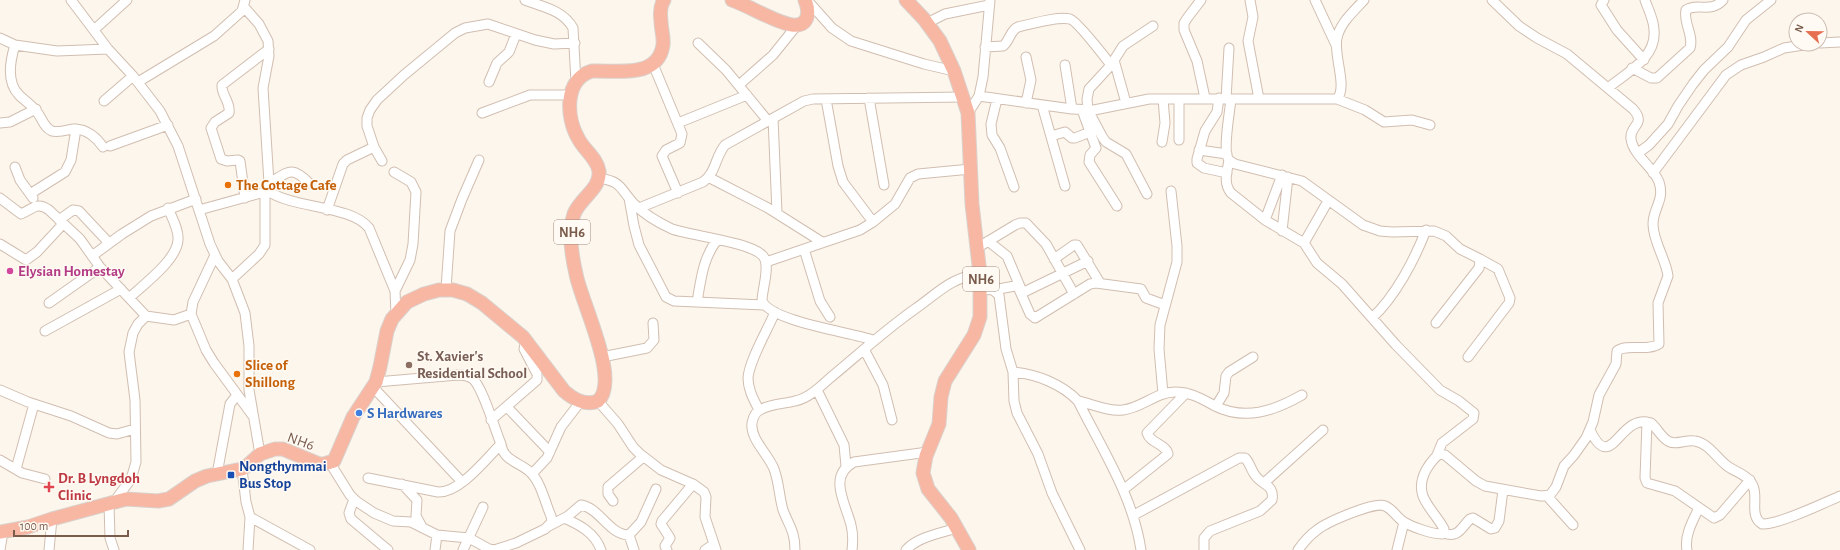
<svg xmlns="http://www.w3.org/2000/svg" width="1840" height="550" viewBox="0 0 1840 550" font-family="'Alegreya Sans',sans-serif">
	<rect width="100%" height="100%" fill="#fdf6ec"/>
	<g fill="none" stroke-linecap="round" stroke-linejoin="round">
		<g stroke="#d1beb0" stroke-width="11">
			<path id="minor" d="M71 0 108 49 133 76 160 111 178 146 210 244 218 261 232 279 245 313 249 346V390L260 454
				M525 0C543 7 563 10 573 28L576 82
				M807 0 832 28 851 41 924 64 954 71
				M1201 0 1188 17 1184 23V30L1197 61 1205 98
				M1250 0 1253 17 1248 41 1259 99
				M1315 0 1336 45
				M1604 0 1601 5 1617 30 1644 60
				M927 23 945 14 989 5
				M95 29 127 0
				M0 38 15 45 57 51 108 49
				M698 43 726 70 768 121
				M1820 43 1840 42
				M15 45C10 61 6 82 19 95 25 101 32 105 37 112 42 118 44 128 52 131 58 133 67 130 73 129 86 128 97 138 103 147
				M985 47 1003 46C1010 41 1010 30 1018 27 1032 24 1057 16 1070 19 1077 21 1104 56 1111 65
				M1114 60 1126 103
				M653 64 682 134 680 143 666 150 662 156 678 193
				M1065 65 1072 109
				M1632 68 1651 78H1657L1690 48C1694 35 1683 23 1686 10 1698 2 1710 14 1723 0
				M138 82 214 36 242 11 245 0
				M489 82 497 63 509 52 516 34
				M739 85 773 55 797 25
				M1608 88C1626 73 1657 58 1654 30 1654 20 1648 9 1645 0
				M979 96 1072 109 1094 110 1149 99H1337C1348 87 1333 55 1337 38 1340 23 1354 11 1364 0
				M869 98 884 185
				M1219 98 1217 112 1205 131 1197 159V163L1204 168 1227 173
				M826 99 838 166 843 182 873 222
				M997 99 991 124 992 135 1000 148 1014 187
				M1226 99 1229 48
				M1231 99C1230 111 1222 152 1229 160 1231 162 1233 163 1235 164L1302 181 1363 225 1380 231 1392 232 1434 231 1446 236 1460 249 1480 259 1479 268 1436 323
				M1337 99 1365 110 1384 122 1412 120 1430 125
				M104 101 133 76
				M1026 103 1031 80 1026 57
				M1042 105 1065 186
				M1082 110 1096 148 1090 155 1089 162 1117 206
				M482 113 530 95H571
				M968 113 979 96 983 77 990 0
				M773 118 777 213
				M0 123 10 122 36 109
				M678 123 747 95
				M1051 136 1065 132 1072 138H1075L1090 132
				M1179 140V99
				M1162 142 1165 123 1163 99
				M110 146 168 125
				M1199 150 1227 154
				M1638 153 1649 145 1668 124 1678 106 1693 84 1704 70 1728 47 1746 20 1771 0
				M1229 160C1227 172 1223 183 1231 193L1265 220 1304 243 1317 263 1342 284 1396 345 1440 390 1459 401 1474 413 1473 419 1442 443 1437 455
				M382 161 374 147 367 126V118L370 110 377 100 404 75 455 33 465 28 488 24 535 40 554 44 575 43
				M15 167 20 180 33 198
				M394 172 411 182 416 192 413 244 410 260 395 291
				M1653 173 1726 75 1741 65 1764 57 1784 48 1810 44
				M599 178C623 182 619 188 634 204 644 214 659 223 672 229 692 236 751 242 763 256 771 265 762 289 762 301 772 322 850 332 873 340
				M710 178 768 208 822 242
				M269 183C289 172 291 165 309 183
				M268 191C294 209 351 205 369 228L395 291 396 314
				M30 194 65 172 71 160 76 129
				M1147 194 1126 154 1106 142 1103 138 1088 110 1087 99 1089 89 1111 65 1123 46 1153 26
				M0 198 21 214C33 209 37 201 49 210L80 239 100 267 146 316
				M245 198 240 161 238 160 227 161 221 159 211 128 215 122 229 113C231 102 221 95 222 85L269 49
				M629 198 634 226 639 245 666 297 674 301 764 305
				M639 208 703 182C716 173 715 157 725 145L804 101 813 99 964 97
				M199 210 268 191 269 183 263 88 269 56 268 41 259 24 244 7
				M327 210 343 164 347 160 374 147
				M59 220 73 210 79 211 109 243
				M1265 220 1282 175
				M1282 231 1288 177
				M988 241 1007 256 1021 289
				M1304 243 1328 201
				M0 244 26 260 37 252 63 224
				M977 248 1015 225 1020 223H1026L1046 244 1074 294
				M804 249 820 301 830 317
				M215 255 193 302 191 314 206 350 214 363 253 416
				M92 256 122 234 151 216 196 199
				M1054 259 1074 245H1077L1100 283
				M766 262 860 230 873 222 895 204 910 178 918 174 971 169
				M232 279 259 254 265 245V192
				M446 289 450 231 462 199 479 160
				M981 289 993 290 999 295 1006 349 1013 372 1014 401 1017 413 1038 454 1052 493 1080 550
				M993 290 1015 286 1018 287 1030 314 1035 318 1090 284 1096 283 1141 289 1146 298 1165 305
				M1022 293 1088 261
				M129 298C143 285 177 260 178 240 179 230 172 218 168 208
				M697 302C701 279 703 258 717 240
				M49 303 100 267
				M1372 318C1395 297 1415 259 1426 230
				M45 331 121 289
				M864 349 883 385 892 420
				M602 357 647 348 654 340 653 323
				M1468 357 1509 303 1510 298 1498 269 1480 259
				M1013 372C1036 374 1062 384 1078 401 1102 449 1133 496 1141 550
				M373 387 462 482
				M0 390 28 402 71 416 109 433 117 434 135 429
				M817 390 844 445 846 466
				M1163 394 1159 349 1160 325 1177 262V246L1171 191
				M598 401 618 424 633 447 639 453 661 470 693 484 704 492 706 497 705 517 716 550
				M1078 401C1092 404 1109 412 1123 410 1142 408 1156 392 1175 392 1191 392 1202 399 1215 406 1245 421 1274 411 1302 395
				M1216 406 1224 393 1226 376 1229 372 1253 357
				M507 407 550 452
				M759 410C754 400 748 390 748 378 749 361 768 329 775 312
				M491 420 537 380V374L524 349 526 340
				M1647 422 1645 478 1647 483 1675 491 1714 518 1720 515 1750 480
				M1590 430C1612 476 1619 412 1651 423 1657 428 1661 437 1668 441 1676 446 1686 439 1695 441 1708 443 1716 457 1726 465 1733 471 1743 473 1749 480 1762 493 1747 515 1762 524 1778 525 1824 503 1840 496
				M0 460 22 473 45 479
				M330 463 350 495 356 501 374 513 393 521 411 522 437 535 469 538 489 549 494 550 516 543 545 529 552 522 551 516C545 503 541 481 529 471 518 462 503 460 501 444 495 430 483 388 473 379 469 376 463 375 458 375L376 382
				M16 469 34 404
				M242 469 246 502 250 517 248 550
				M217 474 230 404 237 395
				M532 474 547 458 561 427 581 401
				M368 478 438 492C460 493 486 459 501 444
				M1265 482 1323 430
				M402 484 417 500 416 516 422 527
				M1123 490 1168 454C1166 444 1150 443 1147 433L1186 393
				M1547 496 1573 525
				M354 499 349 513 351 519 388 550
				M613 501 608 494V487L643 457
				M114 502 131 479 136 462 135 400 129 352 133 333 138 324 146 316 174 320 191 314
				M109 504 110 538 114 550
				M1134 515 1239 458H1245C1250 463 1251 470 1255 475 1261 485 1275 484 1272 500L1260 511 1210 531 1204 538V550
				M250 517 310 550
				M564 518C580 525 595 533 601 550
				M549 526 568 516 581 505C600 508 609 535 629 535L641 522 656 489
				M1443 533C1459 538 1460 529 1470 519L1473 518 1491 529 1495 528 1499 521 1503 490
				M629 535 634 550
				M0 550 3 532
				M49 550 52 519
				M435 550 437 535
				M463 550 483 507
				M667 550 665 546 670 538 661 524 662 521 693 484
				M705 550 714 544
				M795 550C795 531 789 526 783 510 779 496 779 482 774 469 768 454 750 439 752 423 753 418 755 412 760 410 769 404 784 404 795 401 809 398 820 387 830 378 858 355 885 330 915 309 938 293 951 277 980 274
				M852 550C853 542 853 533 851 525 846 504 827 476 854 462L928 452
				M906 550C917 537 941 533 957 528
				M1298 550C1303 543 1310 535 1317 530 1327 522 1375 501 1385 506 1393 509 1397 518 1404 522 1412 527 1432 534 1442 534L1444 529C1433 508 1412 497 1426 470 1429 465 1434 457 1440 454L1445 455 1476 481 1485 486 1541 496 1550 495 1556 487 1564 466 1574 455 1586 438 1593 422 1599 395 1616 364 1617 351C1627 343 1647 352 1659 344L1658 303 1668 276C1666 259 1653 242 1653 224 1653 208 1665 200 1659 182 1654 168 1633 155 1631 139 1629 125 1647 125 1633 109L1567 54 1537 38 1519 26 1492 0
				M1397 550 1404 522
				M1687 550C1684 536 1693 520 1699 508"/>
		</g>
		<g stroke="#dad1cd" stroke-width="15">
			<path id="highway" d="M732 0C749 6 777 23 792 25 809 27 810 12 805 0
				M906 0 924 19 940 41 954 71 968 113 972 204 980 274V317L974 335 945 381 941 397 939 424 926 456 923 473 928 489 951 518 969 550
				M0 532 28 527 52 519 126 499 158 501 169 499 195 481 207 476 242 469 248 465 260 454 275 449H283L319 464H324L334 461 353 417 376 382 380 367 387 331 392 319 407 302 424 294 439 290H453L467 294 482 303 523 337 564 391C573 399 586 406 598 401 621 380 581 302 576 274 572 257 568 232 574 214 580 198 601 189 599 171 597 158 583 149 578 138 566 117 564 79 592 71 617 70 658 79 663 45 664 37 661 29 661 21 660 14 660 6 664 0"/>
		</g>
		<use href="#minor" stroke="#fff" stroke-width="9"/>
		<use href="#highway" stroke="#f7b7a3" stroke-width="13"/>
	</g>
	<g fill="#e8710a" stroke="#fffaf3" stroke-width="1.5">
		<circle cx="228" cy="185" r="4"/>
		<circle cx="237" cy="374" r="4"/>
	</g>
	<circle fill="#d1479c" stroke="#fffaf3" stroke-width="1.5" cx="10" cy="271" r="4"/>
	<circle fill="#8d6e63" stroke="#fffaf3" stroke-width="1.5" cx="409" cy="365" r="4"/>
	<circle fill="#3f7fe0" stroke="#fffaf3" stroke-width="1.5" cx="359" cy="413" r="4"/>
	<rect fill="#1a4fb4" stroke="#fffaf3" stroke-width="1.5" x="227" y="471" width="8" height="8" rx="2"/>
	<path fill="#e0444e" stroke="#fffaf3" stroke-width="1.5" d="M47 481h4v4h4v4h-4v4h-4v-4h-4v-4h4z"/>
	<g text-anchor="middle" stroke-width="3" stroke-linejoin="round" paint-order="stroke">
		<g fill="#fffaf3" stroke="#a28b7f" stroke-width="1">
			<rect x="554" y="220" width="36" height="24" rx="3"/>
			<rect x="963" y="267" width="36" height="24" rx="3"/>
		</g>
		<g font-size="14" font-weight="bold" fill="#7a5c4d">
			<text x="572" y="237">NH6</text>
			<text x="981" y="284">NH6</text>
		</g>
		<g font-size="15" font-weight="bold" fill="#c56008" stroke="#fffaf3" text-anchor="start">
			<text x="236" y="190">The Cottage Cafe</text>
			<text x="245" y="370">Slice of<tspan x="245" dy="17">Shillong</tspan></text>
		</g>
		<g font-size="15" font-weight="bold" fill="#b23c85" stroke="#fffaf3" text-anchor="start">
			<text x="18" y="276">Elysian Homestay</text>
		</g>
		<g font-size="15" font-weight="bold" fill="#785e54" stroke="#fffaf3" text-anchor="start">
			<text x="417" y="361">St. Xavier's<tspan x="417" dy="17">Residential School</tspan></text>
		</g>
		<g font-size="15" font-weight="bold" fill="#366cbe" stroke="#fffaf3" text-anchor="start">
			<text x="367" y="418">S Hardwares</text>
		</g>
		<g font-size="15" fill="#7a5c4d" stroke="#fffaf3">
			<text transform="translate(301 441) rotate(20)" y="5">NH6</text>
		</g>
		<g font-size="15" font-weight="bold" fill="#164399" stroke="#fffaf3" text-anchor="start">
			<text x="239" y="471">Nongthymmai<tspan x="239" dy="17">Bus Stop</tspan></text>
		</g>
		<g font-size="15" font-weight="bold" fill="#be3a42" stroke="#fffaf3" text-anchor="start">
			<text x="58" y="483">Dr. B Lyngdoh<tspan x="58" dy="17">Clinic</tspan></text>
		</g>
	</g>
	<g transform="translate(1808 32) rotate(292)"><circle r="19" fill="#fffaf3" stroke="#cabbb1"/>
	<path d="M0-3L7 15L0 10L-7 15Z" fill="#e76f51"/>
	<text y="-6" font-size="11" font-weight="bold" text-anchor="middle" fill="#7a5c4d">N</text>
	</g>
	<path d="M14 530v6h114v-6" fill="none" stroke="#7a5c4d" stroke-width="2"/>
	<text x="20" y="530" font-size="12" fill="#7a5c4d" stroke="#fffaf3" stroke-width="3" paint-order="stroke">100 m</text>
</svg>
